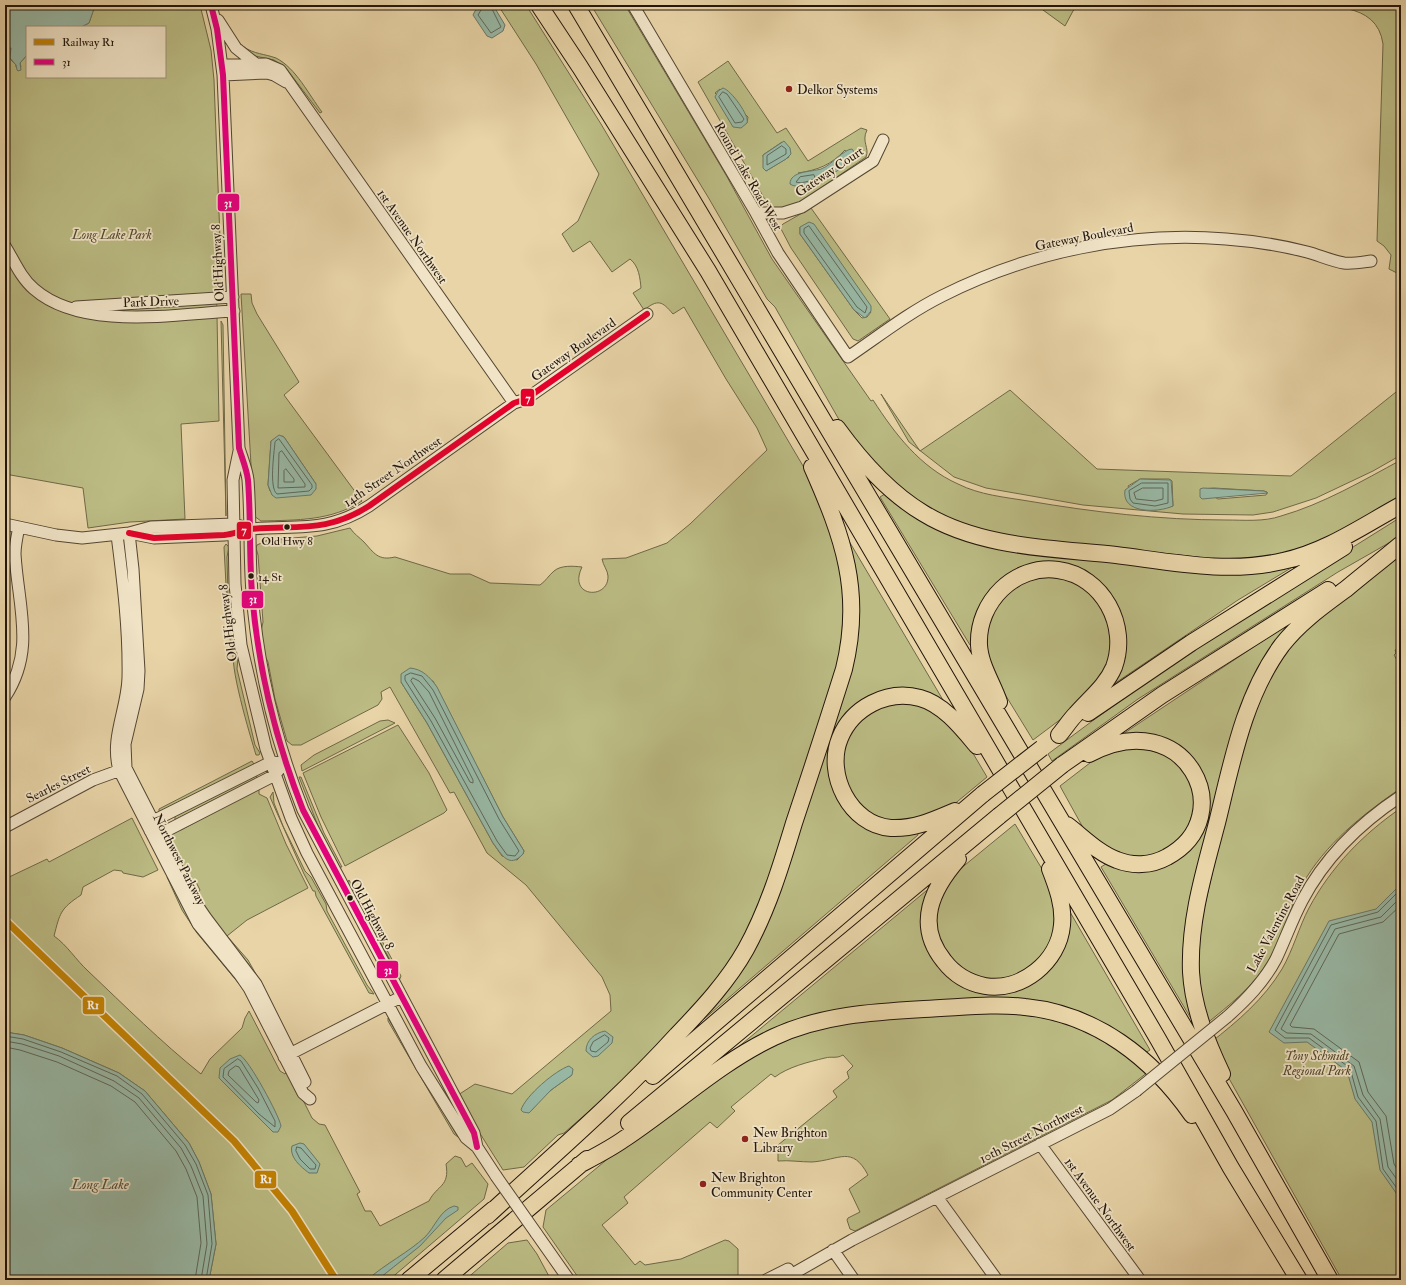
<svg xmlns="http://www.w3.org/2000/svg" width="1406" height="1285" viewBox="0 0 1406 1285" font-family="'IM FELL Double Pica',serif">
	<rect width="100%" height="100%" fill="#e8d4a7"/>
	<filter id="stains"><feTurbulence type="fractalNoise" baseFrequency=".005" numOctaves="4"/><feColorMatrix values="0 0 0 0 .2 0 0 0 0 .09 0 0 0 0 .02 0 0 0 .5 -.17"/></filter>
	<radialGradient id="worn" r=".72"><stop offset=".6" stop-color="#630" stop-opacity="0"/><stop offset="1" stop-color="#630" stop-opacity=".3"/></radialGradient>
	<path fill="#bbbb83" stroke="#6f6847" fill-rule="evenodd" d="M95 5H200L211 50 214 80 220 239 216 263 219 421 181 424 185 519 130 522 88 528 83 488 5 474V47L11 48V60L16 65V67H21L20 63 27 55V77H165V27H81L89 23Z
		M498 5H526L601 124 819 493 846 580V641L766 898 737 958 642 1065 564 1133 558 1135 524 1167 503 1170 474 1124 458 1095 475 1084 512 1094 611 1011 610 995 602 977 526 885 487 853 454 792 450 793 390 687 381 692 382 699 378 705 301 745H292L287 741 275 699 268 662 264 654 261 631 263 622 258 555 256 548 257 545 268 540 317 536 350 528C354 534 359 537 364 542 374 553 378 561 395 557L450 574H470L490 583 540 585C546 581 548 576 554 571 561 565 573 566 582 567 567 598 609 600 608 576 608 571 603 565 602 559L626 558 667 543 690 524 767 450 757 428 726 379 684 307 673 314C662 301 658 299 644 310L633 293 641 288C640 278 639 266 630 259L612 272 590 241 573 252 562 234 578 221 599 174 536 64ZM433 681 503 817 524 851 523 854 517 860 502 856 493 843 427 723 401 682ZM572 1075C558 1085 542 1095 532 1110L523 1106 533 1093 547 1081Z
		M591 5H625L726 175 772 259 871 401 873 400C895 434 920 467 958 484 980 495 1004 497 1028 501 1093 512 1160 520 1226 520 1244 520 1264 522 1281 516 1323 504 1362 481 1401 460V499L1339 536 1251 563 989 534 968 528 911 501 850 439 775 307 767 299 708 197Z
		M1044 5H1079L1073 11 1065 26 1043 10Z
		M1290 5H1401V93L1398 150 1401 148V275L1389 269 1391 255 1384 246 1377 241 1383 44C1377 0 1325 7 1290 5Z
		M244 47C254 54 265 54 276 58 296 68 309 95 322 112L320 113 286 68 274 60 255 56 242 49Z
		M728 61 777 133 786 128 808 161 861 128 867 130C861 142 870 148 866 157L799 203 772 212 698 82ZM720 89 748 117 747 123 715 93ZM782 142 789 157 766 171 763 155ZM845 150 852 160 814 183 798 173C818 170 831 165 845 150Z
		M811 208 890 319 858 341 853 339 791 248 780 227 783 224ZM800 227 871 312 867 317 862 318 854 310 800 234Z
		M241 294H251L252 303 257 314 299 382 284 395 362 501C331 521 297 520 261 521L254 516ZM282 436 284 437 316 484 270 491 268 485 271 441Z
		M221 321 223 325 226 516Z
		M1401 388V455L1373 471 1316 498 1273 512 1253 515 1183 514 1083 505 986 488 954 477 909 442 881 394 920 451 1010 390 1097 469 1291 476ZM1140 479H1169L1172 481 1173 506 1155 510 1137 508 1128 486ZM1214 488 1264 491 1267 492 1266 495 1218 499 1201 489Z
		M888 492 996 543 1296 565 1238 600 1108 688 1122 648 1089 579 1011 576 975 643 970 645 880 497Z
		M1401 517V536L1338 572 1138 699 1052 761 1048 754C1161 668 1281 592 1401 517Z
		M846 536 943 700 937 704 894 693 837 737 847 806 917 831 918 835 704 1019 702 1016 747 953 848 668Z
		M226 544 229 547 227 557 228 596 231 626 235 634 238 658 237 669 255 745 260 753 259 755H256C250 735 228 663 234 647L231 646 228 623 224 547Z
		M1401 555V647L1395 650 1396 653 1394 655 1401 667V788C1362 815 1325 844 1302 885 1289 909 1283 935 1270 958 1254 987 1229 1005 1205 1025L1194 952 1251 706 1285 644 1373 573Z
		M1058 575 1095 593 1113 631 1107 671 1081 704 1033 740 990 670 985 657 988 614 1021 580Z
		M1297 618 1279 641 1193 896V1022L1101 867 1109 862 1148 868 1201 820 1190 762 1124 737 1123 734Z
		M884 703 923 704 961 733 987 777 952 806 897 824 863 812 842 781 844 738 856 721Z
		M388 720 395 723 302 771 301 765 314 755 380 721Z
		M398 725 429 773 447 810 444 813 345 866 321 817 303 773Z
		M1130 744 1175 758 1192 785 1195 805 1187 831 1162 854 1125 858 1086 833 1060 786 1099 756Z
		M252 761 255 766 239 772 159 812V809Z
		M255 774 257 777 255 779 175 820V815Z
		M299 777H301L324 833 342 867H339L320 831Z
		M259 788V794L267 798 286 844 308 888 247 920 227 936 248 960 257 976 249 969 250 966 218 928 196 896 200 890 196 882 191 883 168 840 170 834 178 830H181Z
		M273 792 274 803 283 826 305 871 311 877 326 904 327 911 367 985 374 994 369 993 316 896 315 891H313L304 874 270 797Z
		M1401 808V1280H1342L1222 1066 1210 1043C1238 1021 1264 999 1282 969 1293 950 1299 927 1309 908 1331 867 1363 834 1401 808Z
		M132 818 158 870 143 877 123 873 122 871 114 870 83 887 81 895C60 909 60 913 54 936 67 945 76 960 88 971 125 1006 161 1042 201 1074L210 1059 242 1028 245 1018 249 1011 280 1071 285 1074 288 1070 312 1118 319 1124 325 1125 360 1192 357 1194 365 1211H371L380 1226 429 1201C437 1185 450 1187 446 1164L455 1156 461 1158 466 1167 472 1163 488 1184 484 1199 389 1280H209L216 1244 211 1194 199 1162 189 1143 145 1091 119 1073 62 1048 24 1035 5 1032V879L47 859 49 862Z
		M1015 824 1051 884 1057 925 1043 959 1016 977 985 980 959 969 938 942 935 904 954 874Z
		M167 877H169L240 985 197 933 182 910Z
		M349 880 401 976 399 981 394 974V967L347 883Z
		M932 886 925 912 960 980 1028 981 1066 915 1070 912 1150 1050 1142 1055 1056 1010 854 1011 719 1063Z
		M999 1012C1063 1016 1098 1032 1148 1072L1112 1100 855 1231 850 1229 847 1220 848 1218 860 1212 849 1189 868 1175C852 1145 840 1160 812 1162 801 1162 789 1160 778 1161V1145L837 1097 833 1091 849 1078 847 1072 853 1066 843 1055C836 1059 832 1056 825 1058 808 1062 788 1067 775 1077L771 1074 731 1107 735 1111 717 1128 710 1122 624 1197 628 1203 602 1225 635 1265 640 1261 645 1265 681 1259 725 1240 729 1241 738 1249V1280H580L543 1227 546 1210 622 1147 725 1074 774 1045 837 1021Z
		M388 1018 458 1137 454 1134 388 1021Z
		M527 1240 537 1254 551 1280H465L508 1243Z"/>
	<path fill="#98b8a5" stroke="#697767" d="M5 5H95V6L89 23 81 27H27V55L20 63 21 70 18 71 17 70 16 65 10 58 11 48 5 47Z
		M482 5H493L505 25 503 31 492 38 487 36 473 15 475 11Z
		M723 88C731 90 750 116 747 123L741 128 733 127 715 97 718 91Z
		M784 141 790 148 791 154 786 159 766 171 763 168V155Z
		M852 149 855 153 854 158C843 169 804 194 790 184 790 171 811 172 821 169 832 165 844 149 852 149Z
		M809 222 814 224 871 306V311L865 318 854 310 800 234V227Z
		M279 435 284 437 316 484V489L311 495 276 498 272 495 268 485 271 441Z
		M1140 479 1171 480 1173 506C1158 513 1121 514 1125 490Z
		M1203 488 1264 491 1268 493 1202 499 1200 497V489Z
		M410 668C422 669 430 677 437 687L503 817 524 851 523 854C509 869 502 855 493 843L427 723 401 682V674Z
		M1397 888 1401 889V1200L1380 1170 1372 1122 1355 1099 1347 1071 1307 1042 1284 1043 1269 1032 1329 921 1376 909Z
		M605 1031 613 1037 612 1043 598 1056 593 1057 586 1051C586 1040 595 1033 605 1031Z
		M5 1032 24 1035 62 1048 119 1073 145 1091 189 1143 199 1162 211 1194 216 1244 209 1280H5Z
		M240 1055C249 1060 279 1115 281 1126L278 1132H273L219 1078 220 1068 230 1059Z
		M569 1066 573 1069 572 1075 551 1090 529 1113 523 1112 521 1110C525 1096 556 1070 569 1066Z
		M300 1143 304 1144 320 1164 317 1173H309C301 1167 289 1157 292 1146Z
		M454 1206 458 1207V1210L446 1218 420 1246 381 1277 379 1280H367C385 1264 409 1252 425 1237 435 1227 440 1210 454 1206Z"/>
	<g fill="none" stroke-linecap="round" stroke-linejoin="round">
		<path stroke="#5e6758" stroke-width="1" d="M484 5 478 15 491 33 501 27 490 5
			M723 92 727 94 744 119 742 122 735 123 719 97Z
			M782 146 786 149V154L767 165V156Z
			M814 175 815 178C811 181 801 184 796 182L800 177Z
			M809 226 867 307 865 313 857 307 804 233V229Z
			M279 439 312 485V488L309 491 277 494C269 488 274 454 275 442Z
			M282 451 305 484V487L278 488 279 453Z
			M286 469 294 479V482H284V471Z
			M1142 483H1168V503L1155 506 1133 503 1130 499 1129 491Z
			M1143 488H1163V499L1155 501 1136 499 1134 493Z
			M411 673 422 676 433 690 499 819 519 851 515 856 507 855 497 841 431 721 405 680V676Z
			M413 678 419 681 429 692 473 780V783L470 782 435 718 411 681Z
			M1401 892 1397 893 1378 912 1331 925 1275 1030 1285 1038H1309L1350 1068 1358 1097 1376 1121 1383 1169 1401 1194
			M1401 897 1381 917 1335 929 1281 1029 1287 1033 1311 1034 1354 1066 1363 1095 1380 1119 1388 1167 1401 1185
			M1401 905 1383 922 1339 934 1290 1025 1292 1027 1314 1029 1359 1062 1368 1092 1386 1116 1394 1164 1401 1175
			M605 1035 609 1038 608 1042 596 1052 591 1051 590 1048 593 1042Z
			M5 1036 23 1039 61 1052 117 1076 142 1094 185 1145 196 1164 208 1195 212 1244 206 1280
			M5 1041 22 1044 59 1056 114 1081 139 1098 181 1148 191 1166 203 1196 207 1244 201 1280
			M5 1047 20 1050 57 1062 111 1086 135 1102 176 1151 186 1169 197 1197 201 1243 195 1280
			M238 1059 241 1061 258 1088 275 1121V1127L259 1114 223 1077 224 1069Z
			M236 1066 239 1067 259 1100 258 1103 256 1102 228 1075 229 1071Z
			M297 1147 301 1148 316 1165 315 1169H310L300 1159 296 1151Z"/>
		<g stroke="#544632" stroke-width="13">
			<path id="minor" d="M211 5 217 29 223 75 239 448C242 458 247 470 248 480 251 518 249 555 252 593 258 669 275 739 303 810L474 1133 477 1147
				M633 5 756 213 778 253 848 357C879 336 908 313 942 296 1029 252 1129 231 1226 239 1253 241 1280 245 1307 252 1319 255 1331 261 1344 263 1352 264 1363 262 1371 261
				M218 20 236 48 256 64
				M222 65 266 64 280 70 514 403
				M223 75 267 73 274 75 286 82
				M756 213H783L802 207 873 161 883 140
				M5 246C14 261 21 278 34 289 82 331 175 314 234 311
				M76 307 233 297
				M239 451 233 480 235 584 241 645 266 749 291 818 307 853 421 1066 466 1138 477 1147 496 1176
				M5 524 56 535 82 538 129 533 151 527 234 524 240 526
				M129 533 133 569 139 671 138 689 125 744 126 768 193 899 206 918 256 984 305 1082
				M129 533 154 538 224 535C234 534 242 530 251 529 297 525 327 533 369 506L514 403 526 399 647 314
				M117 535C123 582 129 630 128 678 127 710 110 738 119 770L198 924 240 975 249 988 303 1093 310 1099
				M5 697C36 650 18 606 15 554 15 545 17 536 19 527
				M271 762 284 763 275 775 160 834 150 831 153 821Z
				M5 827 93 780 126 768
				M1227 1017C1246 1000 1264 982 1276 959 1285 940 1292 920 1302 901 1325 857 1360 823 1401 796
				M284 1057 401 997
				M1040 1144 1140 1280
				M937 1197 997 1280
				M536 1233 569 1280
				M833 1250 854 1280
				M766 1280 788 1269
				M782 1280 852 1240 1110 1109 1136 1091"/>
		</g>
		<g stroke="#23160b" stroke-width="18">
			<path id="highway" d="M539 5 580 67 708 271 1158 1039 1231 1168 1299 1280
				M576 5 1234 1111 1330 1280
				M837 428C861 461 888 492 923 513 980 548 1052 548 1116 555 1172 562 1228 574 1283 561 1326 552 1364 525 1401 505
				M999 702C993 684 980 665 979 645 977 602 1015 564 1058 570 1103 576 1129 626 1114 667 1106 686 1090 698 1076 714 1070 720 1065 728 1059 735
				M1088 713 1191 643 1344 547
				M1062 765 1162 695 1328 590
				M955 811C934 820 915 829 891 828 850 825 825 774 840 738 852 708 887 689 920 698 943 704 962 728 977 746
				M1067 825C1083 837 1098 853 1117 860 1132 866 1151 866 1167 857 1242 817 1186 702 1089 754
				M958 859C931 890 915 925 944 961 954 974 969 983 985 986 1021 992 1059 962 1062 925 1064 906 1057 887 1050 869
				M1222 1074C1207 1042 1193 1008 1191 972 1189 921 1204 872 1217 823 1232 762 1244 696 1282 645 1300 622 1323 606 1346 589 1364 574 1382 560 1400 545
				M653 1076 983 794
				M629 1123 999 816
				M579 1165C594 1157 610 1149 624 1139 674 1106 719 1063 774 1037 821 1015 872 1012 924 1009 957 1008 992 1003 1025 1007 1096 1014 1152 1058 1192 1115
				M487 1216C551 1157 618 1100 677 1035 703 1008 728 981 746 949 768 909 781 866 794 823 811 772 828 720 844 669 863 592 843 537 812 467
				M409 1280 494 1209
				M444 1280 587 1159"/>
		</g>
		<use href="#minor" stroke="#f0e3c6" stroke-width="11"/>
		<use href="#highway" stroke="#e8d4a7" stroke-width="16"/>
		<g stroke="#544632" stroke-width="13" stroke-linecap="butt">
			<path id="minor-bridge" d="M1136 1091 1227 1017
				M496 1176 536 1233"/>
		</g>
		<g stroke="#23160b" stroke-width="18" stroke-linecap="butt">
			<path id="highway-bridge" d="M983 794 1042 748
				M999 816 1062 765"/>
		</g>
		<use href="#minor-bridge" stroke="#f0e3c6" stroke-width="11"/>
		<use href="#highway-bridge" stroke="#e8d4a7" stroke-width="16"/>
		<g stroke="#f0e3c6" stroke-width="9">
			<path id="bus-1" d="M211 5 217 29 223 75 239 448C242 458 247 470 248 480 251 518 249 555 252 593 258 669 275 739 303 810L474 1133 477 1147"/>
		</g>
		<g stroke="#f0e3c6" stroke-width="9">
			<path id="bus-2" d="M129 533 154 538 224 535C234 534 242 530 251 529 297 525 327 533 369 506L514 403 526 399 647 314"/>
		</g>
		<use href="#bus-1" stroke="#e5007d" stroke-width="6"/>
		<use href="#bus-2" stroke="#e4002b" stroke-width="6"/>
		<g stroke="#f0e3c6" stroke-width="10">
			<path id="rail-1" d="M5 920 234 1141 292 1211 336 1280"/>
		</g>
		<use href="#rail-1" stroke="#c28203" stroke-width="7"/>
	</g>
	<g fill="#8f2418" stroke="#f0e3c6" stroke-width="1.5">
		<circle cx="789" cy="89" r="4"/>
		<circle cx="745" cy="1139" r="4"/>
		<circle cx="703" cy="1184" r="4"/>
	</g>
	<g fill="#23160b" stroke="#f0e3c6" stroke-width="1.5">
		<circle cx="287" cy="527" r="3.5"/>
		<circle cx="251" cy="576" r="3.5"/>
		<circle cx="350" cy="898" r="3.5"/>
	</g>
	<g text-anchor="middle" stroke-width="3.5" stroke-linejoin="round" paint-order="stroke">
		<g font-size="12" fill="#23160b" stroke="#f0e3c6">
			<text x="287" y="545">Old Hwy 8</text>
			<text x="258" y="581" text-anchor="start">14 St</text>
		</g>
		<g font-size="13" fill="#23160b" stroke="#f0e3c6" text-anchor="start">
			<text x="797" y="94">Delkor Systems</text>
			<text x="753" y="1137">New Brighton<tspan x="753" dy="15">Library</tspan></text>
			<text x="711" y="1182">New Brighton<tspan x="711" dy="15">Community Center</tspan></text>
		</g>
		<g font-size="13" fill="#23160b" stroke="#f0e3c6">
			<text transform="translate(829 171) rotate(-34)" y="5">Gateway Court</text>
			<text transform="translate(749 176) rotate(60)" y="5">Round Lake Road West</text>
			<text transform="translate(413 236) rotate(55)" y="5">1st Avenue Northwest</text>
			<text transform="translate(1084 236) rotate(-11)" y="5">Gateway Boulevard</text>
			<text transform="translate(217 263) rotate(-93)" y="5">Old Highway 8</text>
			<text transform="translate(151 301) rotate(-2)" y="5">Park Drive</text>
			<text transform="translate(573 349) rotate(-35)" y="5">Gateway Boulevard</text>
			<text transform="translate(392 471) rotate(-34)" y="5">14th Street Northwest</text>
			<text transform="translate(227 623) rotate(-97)" y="5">Old Highway 8</text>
			<text transform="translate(58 783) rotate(-27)" y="5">Searles Street</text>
			<text transform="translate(180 859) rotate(63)" y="5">Northwest Parkway</text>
			<text transform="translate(373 914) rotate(62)" y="5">Old Highway 8</text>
			<text transform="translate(1275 924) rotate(-62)" y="5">Lake Valentine Road</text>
			<text transform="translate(1031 1133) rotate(-27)" y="5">10th Street Northwest</text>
			<text transform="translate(1101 1204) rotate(54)" y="5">1st Avenue Northwest</text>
		</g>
		<g font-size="13" font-style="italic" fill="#51482f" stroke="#f0e3c6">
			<text x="112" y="239">Long Lake Park</text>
			<text x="1317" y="1060">Tony Schmidt<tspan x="1317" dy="15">Regional Park</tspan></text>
		</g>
		<g font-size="14" font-style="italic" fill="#4c4f41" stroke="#f0e3c6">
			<text x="100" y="1189">Long Lake</text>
		</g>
	</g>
	<g stroke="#f0e3c6" stroke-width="1.5">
		<rect x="217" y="193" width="23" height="19" rx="4" fill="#e5007d"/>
		<rect x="520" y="388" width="15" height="19" rx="4" fill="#e4002b"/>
		<rect x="236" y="521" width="16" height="19" rx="4" fill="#e4002b"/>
		<rect x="241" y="590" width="23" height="19" rx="4" fill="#e5007d"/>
		<rect x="376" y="960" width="23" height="19" rx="4" fill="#e5007d"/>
		<rect x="82" y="996" width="23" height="19" rx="4" fill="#c28203"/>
		<rect x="254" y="1170" width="23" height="19" rx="4" fill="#c28203"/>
	</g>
	<g font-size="11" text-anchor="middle" font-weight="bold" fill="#fff">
		<text x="228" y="207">31</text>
		<text x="528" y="402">7</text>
		<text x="244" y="534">7</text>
		<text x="253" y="603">31</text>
		<text x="388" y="974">31</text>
		<text x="93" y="1009">R1</text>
		<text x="266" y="1183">R1</text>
	</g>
	<rect width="1406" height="1285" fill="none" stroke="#e8d4a7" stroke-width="20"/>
	<rect x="6" y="6" width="1394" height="1273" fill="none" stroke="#23160b" stroke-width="2"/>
	<rect x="10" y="10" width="1386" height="1265" fill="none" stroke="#23160b"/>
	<rect x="26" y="26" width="140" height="52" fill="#f0e3c6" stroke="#9e917b"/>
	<rect x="34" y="39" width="20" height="6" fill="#c28203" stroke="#9e917b"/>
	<text x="62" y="46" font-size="12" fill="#23160b">Railway R1</text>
	<rect x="34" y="59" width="20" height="6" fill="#e5007d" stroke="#9e917b"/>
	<text x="62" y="66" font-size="12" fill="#23160b">31</text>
	<rect width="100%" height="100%" filter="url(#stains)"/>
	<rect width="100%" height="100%" fill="url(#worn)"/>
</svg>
